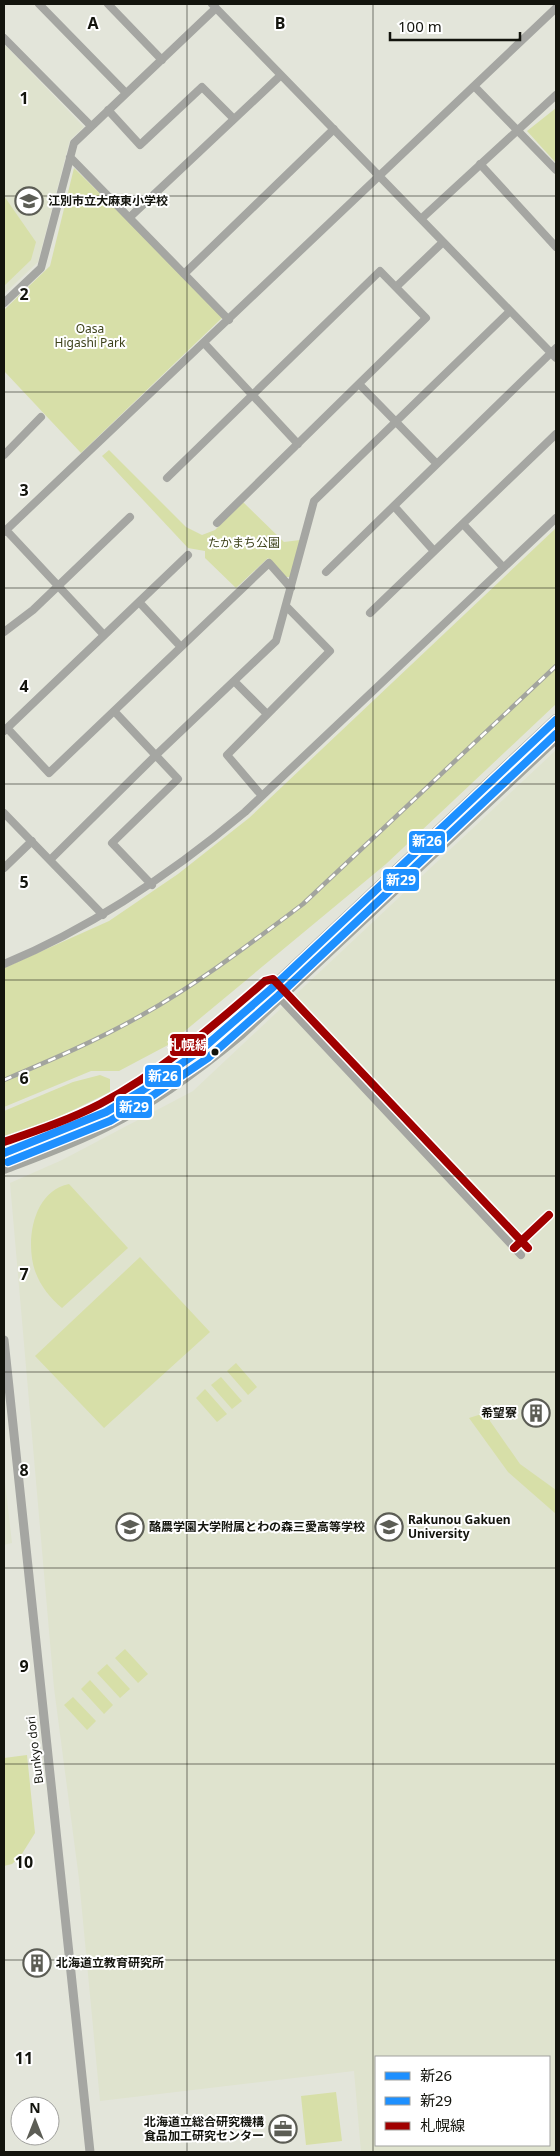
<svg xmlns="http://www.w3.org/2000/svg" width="560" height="2156" viewBox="0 0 560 2156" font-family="'Noto Sans','Noto Sans JP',sans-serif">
	<rect width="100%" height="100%" fill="#e3e5da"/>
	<path fill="#dfe3ce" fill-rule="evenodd" d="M4 44 84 127 70 140 38 262 4 294Z
		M556 750V2152H361L354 2071 100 2101 79 1879 54 1688 10 1183 62 1160 193 1091ZM376 2057H549V2145H376Z
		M4 1474 12 1543 4 1545Z"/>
	<path fill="#d7dfa8" d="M556 108V163L527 131Z
		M74 168 224 316 81 453 4 371V310L50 266Z
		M4 196 36 242 31 260 4 286Z
		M109 450 186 527 202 535 215 530 243 502 284 542 300 540 290 577H286L268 558 236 588 205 558V551L188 548 102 456Z
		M556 528V704L386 864 168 1045 119 1071H91L4 1107V968L109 921 178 874 249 818Z
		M100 1075 110 1079V1092L59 1117 4 1136V1111L73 1082Z
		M69 1184 128 1248 62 1308C50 1298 41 1287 35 1271 25 1241 33 1191 69 1184Z
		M140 1257 210 1332 104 1428 35 1356Z
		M236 1363 257 1387 248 1395 227 1371Z
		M221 1377 242 1401 232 1409 211 1385Z
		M205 1389 227 1414 217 1422 196 1398Z
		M491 1411 490 1421 520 1464 556 1490V1514L508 1472 469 1418Z
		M125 1649 148 1674 138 1683 115 1658Z
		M107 1664 130 1689 120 1698 97 1673Z
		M90 1680 113 1705 104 1714 81 1689Z
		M73 1697 96 1721 87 1730 64 1705Z
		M27 1755 35 1833 20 1857 12 1864 4 1866V1758Z
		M336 2092 342 2141 306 2145 301 2096Z"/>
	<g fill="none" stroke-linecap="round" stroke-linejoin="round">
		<path stroke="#a5a6a2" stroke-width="8" d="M39 4 126 93
			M108 4 162 60
			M212 4 556 358
			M4 38 91 126
			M475 87 556 170
			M108 110 140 145 202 87 234 119
			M70 157 229 320
			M480 164 556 247
			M130 217 281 75
			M421 219 556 95
			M184 274 334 129
			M396 287 443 242
			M4 303 41 268 74 143 216 8
			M204 343 298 444
			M359 384 437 464
			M4 455 41 417
			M167 478 380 271 426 318 217 523
			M394 506 434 551
			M463 524 502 566
			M6 530 104 635
			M4 532 556 8
			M326 572 556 348
			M139 602 181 647
			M370 613 556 434
			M4 632 33 610 130 517
			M234 681 267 714
			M114 711 178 779 112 843 152 885
			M7 728 49 773 269 563 291 588
			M4 731 188 555
			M262 796 227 755 330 651 286 606
			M4 813 103 915
			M50 860 155 756 276 641 314 501 510 311
			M4 868 32 841
			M4 964C93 927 171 874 245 812L556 518
			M278 996 521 1255"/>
		<path stroke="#a5a6a2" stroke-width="9" d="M4 1340 90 2152"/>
		<path stroke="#a4a69f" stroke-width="12" d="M4 1153 106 1112 143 1090 201 1050 271 989 556 720
			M4 1168C38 1155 74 1142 107 1125 155 1101 199 1068 240 1034L556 737"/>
		<g stroke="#a2a49e" stroke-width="4.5">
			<path id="rail" d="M4 1080C51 1060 98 1040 142 1015 199 983 251 943 303 904L556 666"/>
		</g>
		<use href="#rail" stroke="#fff" stroke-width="2.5" stroke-dasharray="8" stroke-linecap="butt"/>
		<g stroke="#fff" stroke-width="11">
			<path id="bus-1" d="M4 1153 106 1112 143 1090 201 1050 271 989 556 720"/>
		</g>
		<g stroke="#fff" stroke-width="11">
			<path id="bus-2" d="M8 1162 110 1121 149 1098 208 1058 278 996 556 734"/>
		</g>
		<g stroke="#fff" stroke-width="11">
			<path id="bus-3" d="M4 1142C36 1131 69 1120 100 1104 161 1072 213 1026 265 981L273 979 528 1248
				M514 1248 549 1215"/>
		</g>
		<use href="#bus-1" stroke="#1e90ff" stroke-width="8"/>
		<use href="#bus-2" stroke="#1e90ff" stroke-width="8"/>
		<use href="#bus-3" stroke="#a00000" stroke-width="8"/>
	</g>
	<path fill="none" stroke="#13140d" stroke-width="1" stroke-opacity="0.55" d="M187 4V2152M373 4V2152M4 196H556M4 392H556M4 588H556M4 784H556M4 980H556M4 1176H556M4 1372H556M4 1568H556M4 1764H556M4 1960H556"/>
	<defs>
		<g id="school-ring" transform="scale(1.4375)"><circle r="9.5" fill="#fff" stroke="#5c5d55" stroke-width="1.5"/><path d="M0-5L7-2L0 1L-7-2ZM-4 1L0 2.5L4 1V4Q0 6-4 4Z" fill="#5c5d55"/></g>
		<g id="building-ring" transform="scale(1.4375)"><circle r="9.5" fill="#fff" stroke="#5c5d55" stroke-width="1.5"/><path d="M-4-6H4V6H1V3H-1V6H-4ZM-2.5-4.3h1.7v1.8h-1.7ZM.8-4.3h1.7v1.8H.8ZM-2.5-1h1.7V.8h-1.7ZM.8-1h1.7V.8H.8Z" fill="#5c5d55"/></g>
		<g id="university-ring" transform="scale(1.4375)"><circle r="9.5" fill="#fff" stroke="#5c5d55" stroke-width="1.5"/><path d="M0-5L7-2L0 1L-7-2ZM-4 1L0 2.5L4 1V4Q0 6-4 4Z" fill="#5c5d55"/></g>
		<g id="office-ring" transform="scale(1.4375)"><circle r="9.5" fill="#fff" stroke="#5c5d55" stroke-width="1.5"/><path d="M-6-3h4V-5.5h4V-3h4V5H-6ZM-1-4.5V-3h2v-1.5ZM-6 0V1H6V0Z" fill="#5c5d55"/></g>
	</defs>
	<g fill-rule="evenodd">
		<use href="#school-ring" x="29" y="201"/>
		<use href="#building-ring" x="536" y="1413"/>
		<use href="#school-ring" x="130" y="1527"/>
		<use href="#university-ring" x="389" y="1527"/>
		<use href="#building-ring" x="37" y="1963"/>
		<use href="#office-ring" x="283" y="2129"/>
	</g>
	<circle fill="#13140d" stroke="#fff" stroke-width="2" cx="215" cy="1052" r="4.5"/>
	<g text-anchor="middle" stroke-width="4" stroke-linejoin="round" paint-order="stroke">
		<g font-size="12" font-weight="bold" fill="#13140d" stroke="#fff" text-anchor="start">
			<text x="48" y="205">江別市立大麻東小学校</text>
			<text x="517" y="1417" text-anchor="end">希望寮</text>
			<text x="408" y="1524">Rakunou Gakuen<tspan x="408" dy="14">University</tspan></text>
			<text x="149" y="1531">酪農学園大学附属とわの森三愛高等学校</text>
			<text x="56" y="1967">北海道立教育研究所</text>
			<text x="264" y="2126" text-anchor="end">北海道立総合研究機構<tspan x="264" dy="14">食品加工研究センター</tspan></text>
		</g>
		<g font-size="12" fill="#3c4119" stroke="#fff">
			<text x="90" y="333">Oasa<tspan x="90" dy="14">Higashi Park</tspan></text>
			<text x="244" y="547">たかまち公園</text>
		</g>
		<g font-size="12" fill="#13140d" stroke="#fff">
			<text transform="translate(35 1750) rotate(-97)" y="4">Bunkyo dori</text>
		</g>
	</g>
	<g font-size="16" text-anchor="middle" font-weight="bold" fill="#13140d" stroke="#fff" stroke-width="4" stroke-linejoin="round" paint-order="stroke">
		<text x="93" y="29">A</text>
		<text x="280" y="29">B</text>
		<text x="24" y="104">1</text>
		<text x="24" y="300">2</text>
		<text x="24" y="496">3</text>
		<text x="24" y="692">4</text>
		<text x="24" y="888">5</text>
		<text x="24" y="1084">6</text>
		<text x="24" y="1280">7</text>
		<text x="24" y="1476">8</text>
		<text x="24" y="1672">9</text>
		<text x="24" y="1868">10</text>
		<text x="24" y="2064">11</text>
	</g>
	<g stroke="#fff" stroke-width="2">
		<rect x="408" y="830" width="38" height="24" rx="5" fill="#1e90ff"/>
		<rect x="382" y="868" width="38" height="24" rx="5" fill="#1e90ff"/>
		<rect x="169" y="1033" width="38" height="24" rx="5" fill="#a00000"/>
		<rect x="144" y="1064" width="38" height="24" rx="5" fill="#1e90ff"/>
		<rect x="115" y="1095" width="38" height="24" rx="5" fill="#1e90ff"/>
	</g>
	<g font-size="14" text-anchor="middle" font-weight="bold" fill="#fff">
		<text x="427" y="846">新26</text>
		<text x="401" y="885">新29</text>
		<text x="188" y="1050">札幌線</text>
		<text x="163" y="1081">新26</text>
		<text x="134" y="1112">新29</text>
	</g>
	<rect width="560" height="2156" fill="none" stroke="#13140d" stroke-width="10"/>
	<rect x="375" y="2056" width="175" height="90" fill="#ffffff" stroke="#a1a19e"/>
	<rect x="385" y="2072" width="25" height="8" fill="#1e90ff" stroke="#a1a19e"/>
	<text x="420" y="2081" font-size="15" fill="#13140d">新26</text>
	<rect x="385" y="2097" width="25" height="8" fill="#1e90ff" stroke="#a1a19e"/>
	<text x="420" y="2106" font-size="15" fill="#13140d">新29</text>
	<rect x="385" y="2122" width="25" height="8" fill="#a00000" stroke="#a1a19e"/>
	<text x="420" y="2131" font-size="15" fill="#13140d">札幌線</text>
	<g transform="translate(35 2121)"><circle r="24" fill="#ffffff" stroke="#a1a19e"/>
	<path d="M0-4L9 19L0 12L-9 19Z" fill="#5c5d55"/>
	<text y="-8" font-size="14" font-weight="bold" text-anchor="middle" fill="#13140d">N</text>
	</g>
	<path d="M390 32v8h130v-8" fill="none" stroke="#13140d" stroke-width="2.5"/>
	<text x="398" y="32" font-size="15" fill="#13140d" stroke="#ffffff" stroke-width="4" paint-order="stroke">100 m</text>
</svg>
